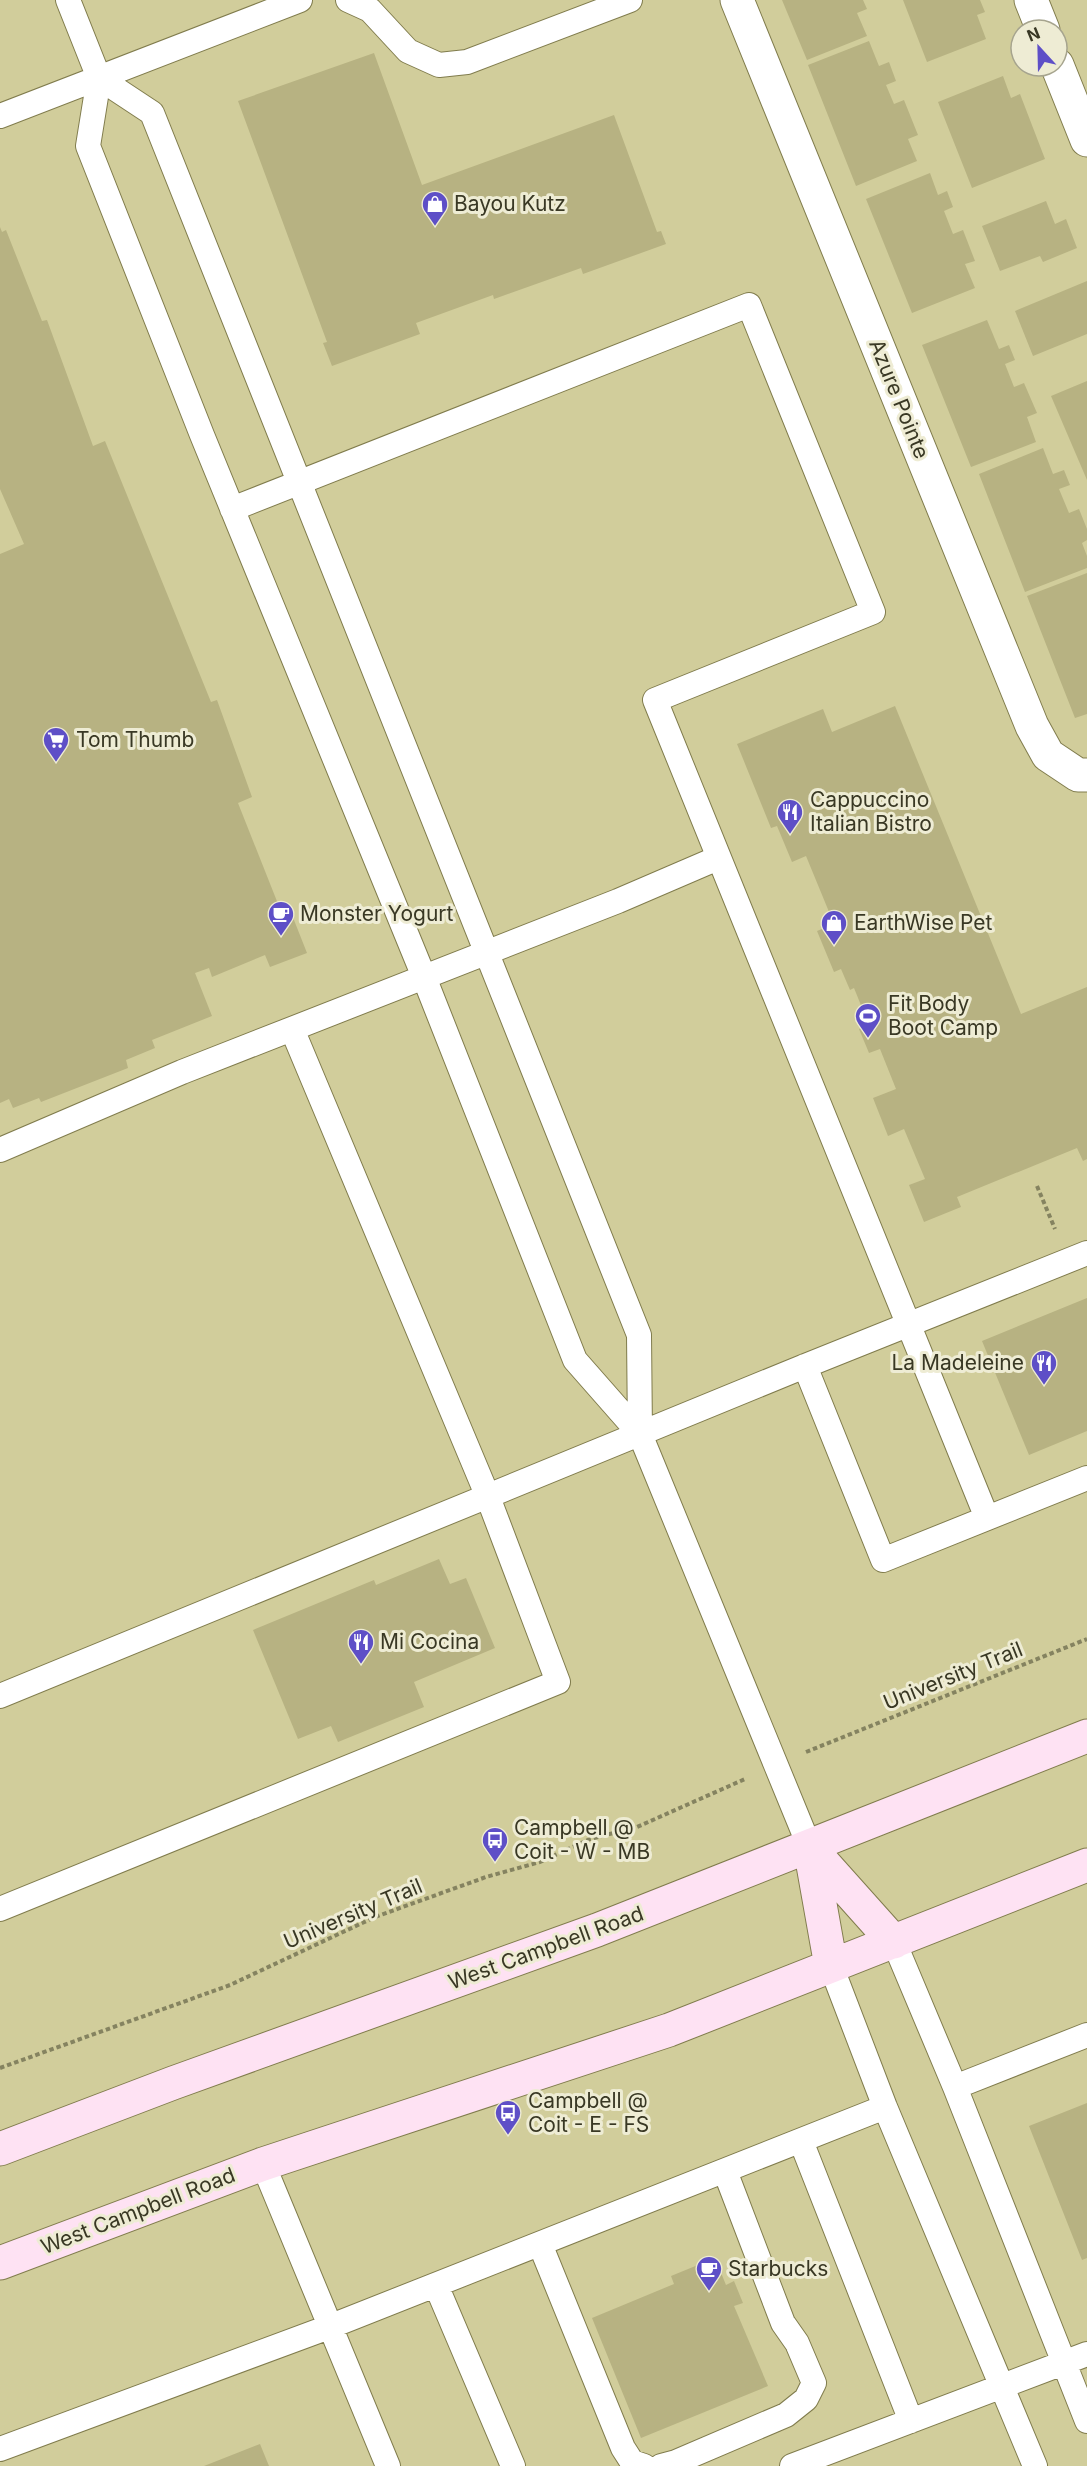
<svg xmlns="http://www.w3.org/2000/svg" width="1087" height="2466" viewBox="0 0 1087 2466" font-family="Inter,sans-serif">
	<rect width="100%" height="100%" fill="#d1cd9b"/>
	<path fill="#b7b282" d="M782 0H863L867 9 857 13 867 36 807 60Z
		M903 0H980L985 12 977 15 986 39 927 62Z
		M869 41 879 66 889 62 896 81 886 85 894 104 904 100 918 135 908 139 917 161 856 186 808 65Z
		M374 53 422 185 614 115 657 232 661 231 666 244 583 274 581 268 494 299 493 295 416 323 420 334 332 366 323 343 327 342 238 101Z
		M1003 76 1011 98 1020 94 1045 159 972 188 938 102Z
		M930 173 938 195 947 191 953 207 944 211 953 234 963 230 975 261 965 264 975 288 912 313 866 199Z
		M1046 201 1055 224 1066 219 1077 248 1043 262 1040 256 1000 271 982 226Z
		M0 227 2 232 6 230 42 321 47 320 93 446 105 441 211 702 217 700 252 797 238 803 284 919 292 915 307 953 270 967 265 955 212 977 209 968 195 973 212 1016 152 1040 155 1048 126 1060 128 1068 41 1102 39 1098 13 1108 9 1099 0 1103V554L24 544 0 489Z
		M1087 281V334L1033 356 1015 311Z
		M987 320 999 349 1009 345 1015 360 1005 364 1014 387 1024 383 1037 413 1027 417 1036 442 971 467 922 345Z
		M1087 381V480L1051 396Z
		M1043 448 1053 474 1064 470 1070 485 1059 489 1069 513 1079 509 1087 529V540L1082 543 1087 556V568L1025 592 979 474Z
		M1087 573V714L1075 718 1027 596Z
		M895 706 1021 1014 1087 987V1159L1083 1161 1077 1148 957 1197 961 1207 924 1222 909 1185 925 1179 904 1129 888 1136 873 1098 896 1089 880 1049 869 1053 859 1029 869 1025 854 988 850 990 841 969 834 972 817 931 834 924 806 856 792 862 777 826 771 828 737 744 823 709 832 732Z
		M1087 1298V1431L1029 1455 982 1341Z
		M439 1559 450 1584 466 1578 495 1648 414 1682 424 1707 338 1742 331 1726 298 1739 253 1630 374 1580 376 1585Z
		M1087 2103V2258L1082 2260 1029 2126Z
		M715 2258 726 2285 734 2281 743 2303 734 2306 768 2386 641 2438 592 2318 674 2284 671 2276Z
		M260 2444 269 2466H204Z"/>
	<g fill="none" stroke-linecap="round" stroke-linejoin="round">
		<g stroke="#807c4d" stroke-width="26">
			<path id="service" d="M68 0 99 78 88 146 202 435 424 977 575 1360 640 1434 810 1848
				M348 0 370 10 408 51 439 65 467 62 630 0
				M99 78 152 113 639 1335 640 1434
				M0 116 300 0
				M232 509 749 305 873 612 655 700 987 1518
				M0 1150 182 1072 618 901 718 858
				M805 1366 883 1560 1087 1478
				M0 1696 805 1366 1087 1253
				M0 1909 558 1682 488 1497 292 1029
				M894 1942 955 2087 1087 2421
				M831 1966 885 2107 1035 2466
				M955 2087 1087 2035
				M801 2141 911 2421
				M263 2164 388 2466
				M540 2244 623 2448 632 2462 644 2466
				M436 2285 513 2466
				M0 2449 329 2327 885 2107
				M661 2466 676 2462 786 2415 806 2399 814 2383 797 2343 783 2323 725 2171
				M792 2466 1087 2354"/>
		</g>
		<g stroke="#807c4d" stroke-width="35">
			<path id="minor" d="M737 0 1032 726 1048 755 1078 775H1087
				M1031 0 1043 30
				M1057 65 1087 140"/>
		</g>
		<g stroke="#807c4d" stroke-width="35">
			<path id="secondary" d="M810 1848 894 1942
				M810 1848 831 1966
				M0 2149 173 2083 597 1930 1087 1736
				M0 2263 263 2164 669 2030 1087 1865"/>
		</g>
		<path stroke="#858360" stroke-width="4" stroke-dasharray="4.5 3" stroke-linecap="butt" d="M1037 1186 1055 1229
			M806 1752 1087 1639
			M0 2068 230 1985 375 1917 486 1877 540 1862 590 1839 637 1827 745 1779"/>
		<use href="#service" stroke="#fff" stroke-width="24"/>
		<use href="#minor" stroke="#fff" stroke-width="33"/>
		<use href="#secondary" stroke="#fee2f3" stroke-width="33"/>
	</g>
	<defs>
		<g id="shop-pin" transform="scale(1.35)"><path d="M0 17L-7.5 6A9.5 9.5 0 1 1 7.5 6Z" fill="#5e4fc7" stroke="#eeecd4"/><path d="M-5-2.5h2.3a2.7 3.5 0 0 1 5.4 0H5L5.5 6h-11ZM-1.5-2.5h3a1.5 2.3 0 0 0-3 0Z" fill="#fff"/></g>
		<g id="supermarket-pin" transform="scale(1.35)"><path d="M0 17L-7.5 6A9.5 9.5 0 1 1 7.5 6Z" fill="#5e4fc7" stroke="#eeecd4"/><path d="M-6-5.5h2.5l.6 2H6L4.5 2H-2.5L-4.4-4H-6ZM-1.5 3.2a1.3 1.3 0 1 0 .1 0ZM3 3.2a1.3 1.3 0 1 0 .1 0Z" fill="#fff"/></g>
		<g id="restaurant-pin" transform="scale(1.35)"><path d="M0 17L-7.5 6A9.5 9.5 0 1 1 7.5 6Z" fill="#5e4fc7" stroke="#eeecd4"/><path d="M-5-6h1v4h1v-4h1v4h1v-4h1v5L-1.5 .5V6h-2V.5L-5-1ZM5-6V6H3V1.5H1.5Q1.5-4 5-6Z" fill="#fff"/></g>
		<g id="cafe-pin" transform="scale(1.35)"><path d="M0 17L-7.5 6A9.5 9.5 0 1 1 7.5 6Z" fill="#5e4fc7" stroke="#eeecd4"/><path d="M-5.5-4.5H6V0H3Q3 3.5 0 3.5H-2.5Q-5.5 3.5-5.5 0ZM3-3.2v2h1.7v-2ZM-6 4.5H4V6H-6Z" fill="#fff"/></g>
		<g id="stadium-pin" transform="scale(1.35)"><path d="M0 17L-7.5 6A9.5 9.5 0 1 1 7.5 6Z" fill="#5e4fc7" stroke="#eeecd4"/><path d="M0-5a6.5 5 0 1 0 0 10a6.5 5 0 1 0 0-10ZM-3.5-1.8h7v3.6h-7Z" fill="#fff"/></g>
		<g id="bus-pin" transform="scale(1.35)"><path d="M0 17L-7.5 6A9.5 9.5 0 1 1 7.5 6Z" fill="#5e4fc7" stroke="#eeecd4"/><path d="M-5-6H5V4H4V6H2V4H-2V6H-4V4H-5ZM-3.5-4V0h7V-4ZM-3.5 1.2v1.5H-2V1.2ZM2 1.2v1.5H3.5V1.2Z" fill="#fff"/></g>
	</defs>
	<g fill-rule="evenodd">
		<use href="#shop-pin" x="435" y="204"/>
		<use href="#supermarket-pin" x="56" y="740"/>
		<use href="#restaurant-pin" x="790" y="812"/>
		<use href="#cafe-pin" x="281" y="914"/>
		<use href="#shop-pin" x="834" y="923"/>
		<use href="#stadium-pin" x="868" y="1016"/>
		<use href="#restaurant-pin" x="1044" y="1363"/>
		<use href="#restaurant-pin" x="361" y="1642"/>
		<use href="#bus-pin" x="495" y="1840"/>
		<use href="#bus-pin" x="508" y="2113"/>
		<use href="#cafe-pin" x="709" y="2269"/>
	</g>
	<g text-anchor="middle" stroke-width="6" stroke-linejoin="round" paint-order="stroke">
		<g font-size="21" fill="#393824" stroke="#eeecd4" text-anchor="start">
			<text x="454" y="211">Bayou Kutz</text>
			<text x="76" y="747">Tom Thumb</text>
			<text x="810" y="807">Cappuccino<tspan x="810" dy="24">Italian Bistro</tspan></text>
			<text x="300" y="921">Monster Yogurt</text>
			<text x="854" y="930">EarthWise Pet</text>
			<text x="888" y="1011">Fit Body<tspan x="888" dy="24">Boot Camp</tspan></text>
			<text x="1024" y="1370" text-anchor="end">La Madeleine</text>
			<text x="380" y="1649">Mi Cocina</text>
			<text x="514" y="1835">Campbell @<tspan x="514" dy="24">Coit - W - MB</tspan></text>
			<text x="528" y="2108">Campbell @<tspan x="528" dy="24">Coit - E - FS</tspan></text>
			<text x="728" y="2276">Starbucks</text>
		</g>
		<g font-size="21" fill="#393824" stroke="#eeecd4">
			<text transform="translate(899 399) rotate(68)" y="7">Azure Pointe</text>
			<text transform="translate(953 1676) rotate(-22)" y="7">University Trail</text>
			<text transform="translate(353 1914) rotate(-23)" y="7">University Trail</text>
			<text transform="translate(546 1948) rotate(-20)" y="7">West Campbell Road</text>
			<text transform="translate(138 2211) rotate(-21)" y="7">West Campbell Road</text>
		</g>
	</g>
	<g transform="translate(1039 48) rotate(338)"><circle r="28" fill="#eeecd4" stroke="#a6a48e" stroke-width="1.5"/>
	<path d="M0-4.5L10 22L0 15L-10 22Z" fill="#5e4fc7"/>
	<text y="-9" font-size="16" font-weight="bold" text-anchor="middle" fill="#393824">N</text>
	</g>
</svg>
